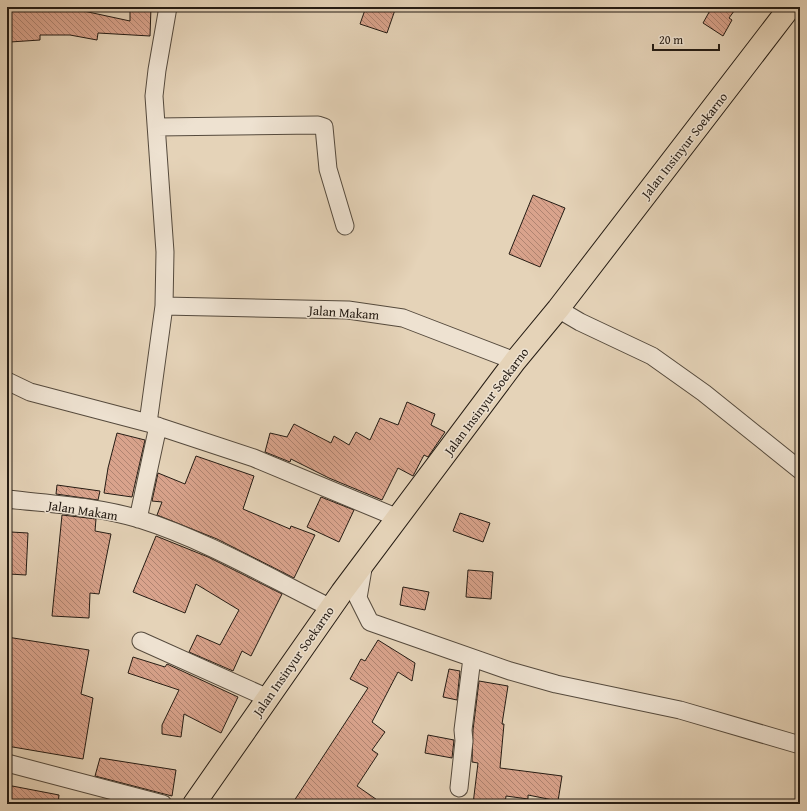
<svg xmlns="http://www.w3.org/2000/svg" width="807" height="811" viewBox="0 0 807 811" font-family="'Gentium Book Plus',serif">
	<defs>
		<pattern id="building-back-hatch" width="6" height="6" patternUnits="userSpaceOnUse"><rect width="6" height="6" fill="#d9a38c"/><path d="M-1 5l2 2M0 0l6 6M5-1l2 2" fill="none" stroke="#b08471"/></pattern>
	</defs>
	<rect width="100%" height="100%" fill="#e5d3b8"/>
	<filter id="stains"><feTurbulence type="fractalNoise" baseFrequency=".005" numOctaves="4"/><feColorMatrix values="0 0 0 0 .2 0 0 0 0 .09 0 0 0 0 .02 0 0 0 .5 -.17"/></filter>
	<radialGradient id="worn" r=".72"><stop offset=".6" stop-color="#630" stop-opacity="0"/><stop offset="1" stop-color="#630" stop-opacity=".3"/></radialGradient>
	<path fill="url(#building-back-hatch)" stroke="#251c14" d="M8 7H65L130 21V7H151L150 36 98 33 97 40 70 35H40V40L10 42Z
		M366 7H396L387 33 360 24Z
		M712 7H737L729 18 732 20 723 36 703 23Z
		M533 195 565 208 540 267 509 254Z
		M407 402 435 414 431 425 445 432 428 457 424 455 413 476 398 468 382 500 329 478 291 459 290 462 265 452 270 433 287 437 294 424 331 443 334 436 349 445 356 432 370 440 380 418 398 425Z
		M117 433 145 440 132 497 104 493 108 468Z
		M196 456 254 476 243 509 290 529 291 526 315 535 294 578 217 539 157 515 162 502 152 501 158 473 185 484Z
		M57 485 100 491 98 500 56 494Z
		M321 497 354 510 339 542 307 527Z
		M460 513 490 523 483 542 453 531Z
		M62 515 96 519 95 531 111 534 99 594 90 593 89 618 52 616Z
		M11 532 28 533 26 575 9 574Z
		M156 536 208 557 282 594 251 656 242 651 233 671 189 652 197 635 220 645 239 610 196 584 185 613 133 592Z
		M468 570 493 572 491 599 466 597Z
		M403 587 429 592 425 610 400 605Z
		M7 637 89 650 81 694 93 698 83 759 7 746Z
		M378 640 415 663 412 681 398 672 372 722 385 732 372 750 378 754 357 786 383 804H292L368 688 350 679 361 659 365 661Z
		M133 657 165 667 167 664 238 697 221 733 184 714 181 737 162 734V725L179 690 128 673Z
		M449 669 460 671 457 700 443 697Z
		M479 681 508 686 502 724H504L500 768 562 776 558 801 528 795V799L506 796 505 804H473L478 763 472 762 473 730Z
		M428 735 454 740 452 758 425 753Z
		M100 758 176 770 172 796 95 776Z
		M7 785 59 795 58 804H7Z"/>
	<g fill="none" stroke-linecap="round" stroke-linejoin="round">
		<g stroke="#554a3d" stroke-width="19">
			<path id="street" d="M157 127 318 125 324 127 328 169 345 226
				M164 306 348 310 403 318 515 361
				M558 309 580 322 652 356 704 393 800 470
				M7 381 30 392 148 423 254 458 398 518
				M148 423 164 306 165 252 154 96 157 70 168 7
				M7 499C50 504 97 506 139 519 206 540 268 577 331 608
				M138 519 158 426
				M364 563 358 598 370 622 510 671 556 684 680 710 800 745
				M141 641 268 698
				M7 763 163 804
				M459 788 464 741 463 730 472 658"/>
		</g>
		<g stroke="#251c14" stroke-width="24">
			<path id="primary" d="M194 804 342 592 515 361 558 309 790 7"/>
		</g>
		<use href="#street" stroke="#eee2d1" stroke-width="17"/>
		<use href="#primary" stroke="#e5d3b8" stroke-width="22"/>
	</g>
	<g text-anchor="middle" stroke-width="3" stroke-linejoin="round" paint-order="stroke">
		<g font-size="13" fill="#251c14" stroke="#eee2d1">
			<text transform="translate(684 145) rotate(-52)" y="5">Jalan Insinyur Soekarno</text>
			<text transform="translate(344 312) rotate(4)" y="5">Jalan Makam</text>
			<text transform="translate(486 401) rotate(-53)" y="5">Jalan Insinyur Soekarno</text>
			<text transform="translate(83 510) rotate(9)" y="5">Jalan Makam</text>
			<text transform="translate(293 661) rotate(-55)" y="5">Jalan Insinyur Soekarno</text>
		</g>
	</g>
	<rect width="807" height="811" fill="none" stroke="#e5d3b8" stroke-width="24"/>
	<rect x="8" y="8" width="791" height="795" fill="none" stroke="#251c14" stroke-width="2"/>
	<rect x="12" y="12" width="783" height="787" fill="none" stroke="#251c14"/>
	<path d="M653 44v6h66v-6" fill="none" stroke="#251c14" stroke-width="2"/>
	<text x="659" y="44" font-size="12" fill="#251c14" stroke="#eee2d1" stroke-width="3" paint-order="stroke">20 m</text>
	<rect width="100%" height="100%" filter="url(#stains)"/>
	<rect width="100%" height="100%" fill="url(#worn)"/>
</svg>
